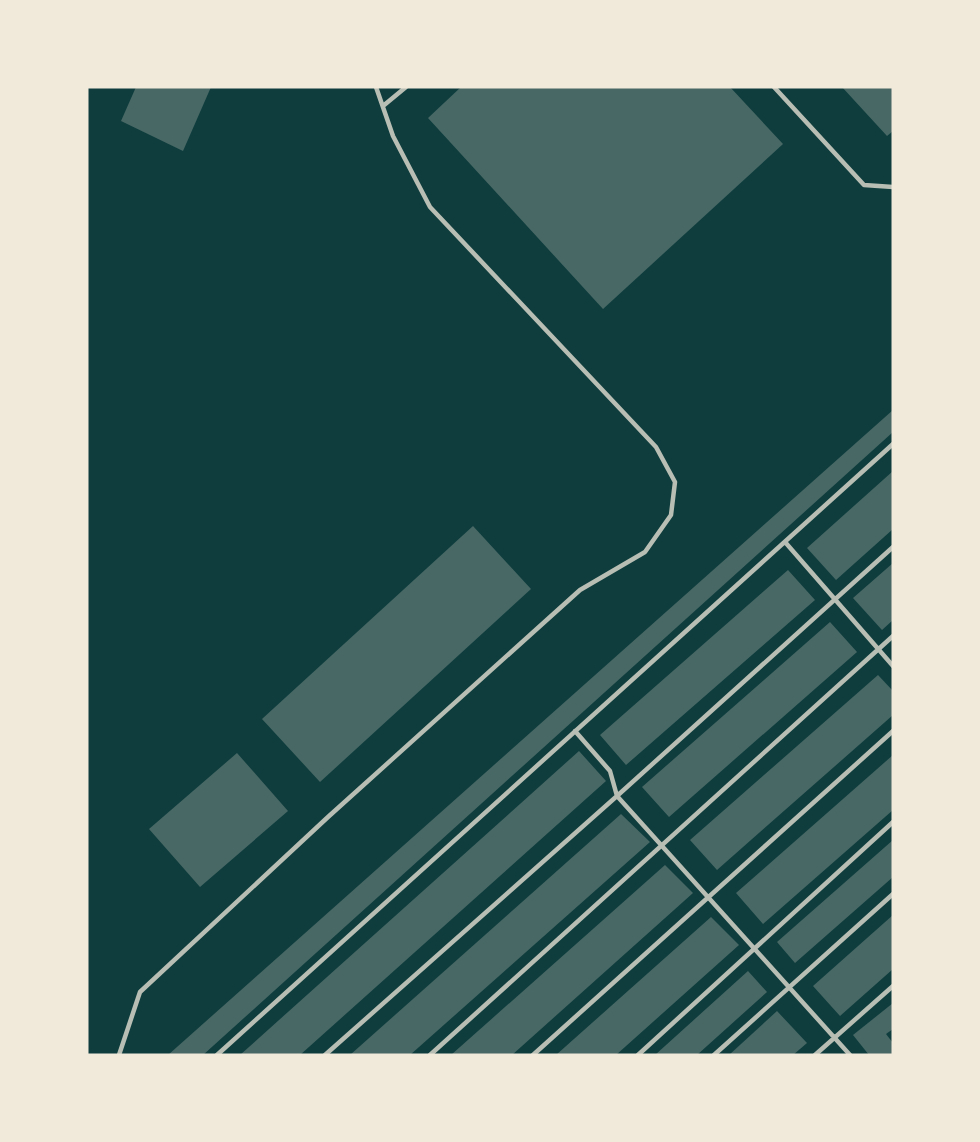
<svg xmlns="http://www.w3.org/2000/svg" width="980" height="1142" viewBox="0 0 980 1142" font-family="'Nunito Sans',sans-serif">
	<rect width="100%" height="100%" fill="#0f3d3e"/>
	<path fill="#486865" d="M136 87H211L183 151 121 121Z
		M461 87H730L783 144 603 309 428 118Z
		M842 87H893V131L887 136Z
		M893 410V432L203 1055H168Z
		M893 471V529L836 580 807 548Z
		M473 526 531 589 320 782 262 719Z
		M893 563V620L882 630 853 598Z
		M788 570 815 600 626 765 600 735Z
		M830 622 857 652 669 817 642 787Z
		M878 675 893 691V715L717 870 690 840Z
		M579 751 606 781 300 1055H240Z
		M237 753 288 811 200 887 149 829Z
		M893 755V810L763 924 736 893Z
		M621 814 650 842 410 1055H350Z
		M893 840V877L795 963 777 942Z
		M665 865 693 893 512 1055H451Z
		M893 915V969L840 1016 813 986Z
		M711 917 739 945 616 1055H556Z
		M748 971 767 992 697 1055H655Z
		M893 1003V1029L886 1034 893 1043V1055H869L853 1035Z
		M777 1011 807 1043 793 1055H729Z"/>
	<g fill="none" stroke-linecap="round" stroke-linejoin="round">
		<path stroke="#b8beb3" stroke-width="4.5" d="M774 87 864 185 893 187
			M383 106 406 87
			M785 542 893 666
			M575 731 610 771 617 796 850 1055
			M119 1055 140 992 328 817 580 590 645 552 671 515 675 482 656 447 430 207 393 136 376 87
			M217 1055 893 444
			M325 1055 617 796 893 547
			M430 1055 893 636
			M533 1055 893 731
			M638 1055 893 822
			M714 1055 893 894
			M815 1055 893 986"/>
	</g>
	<rect width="980" height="1142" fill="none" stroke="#f1e9da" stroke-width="177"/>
</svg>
